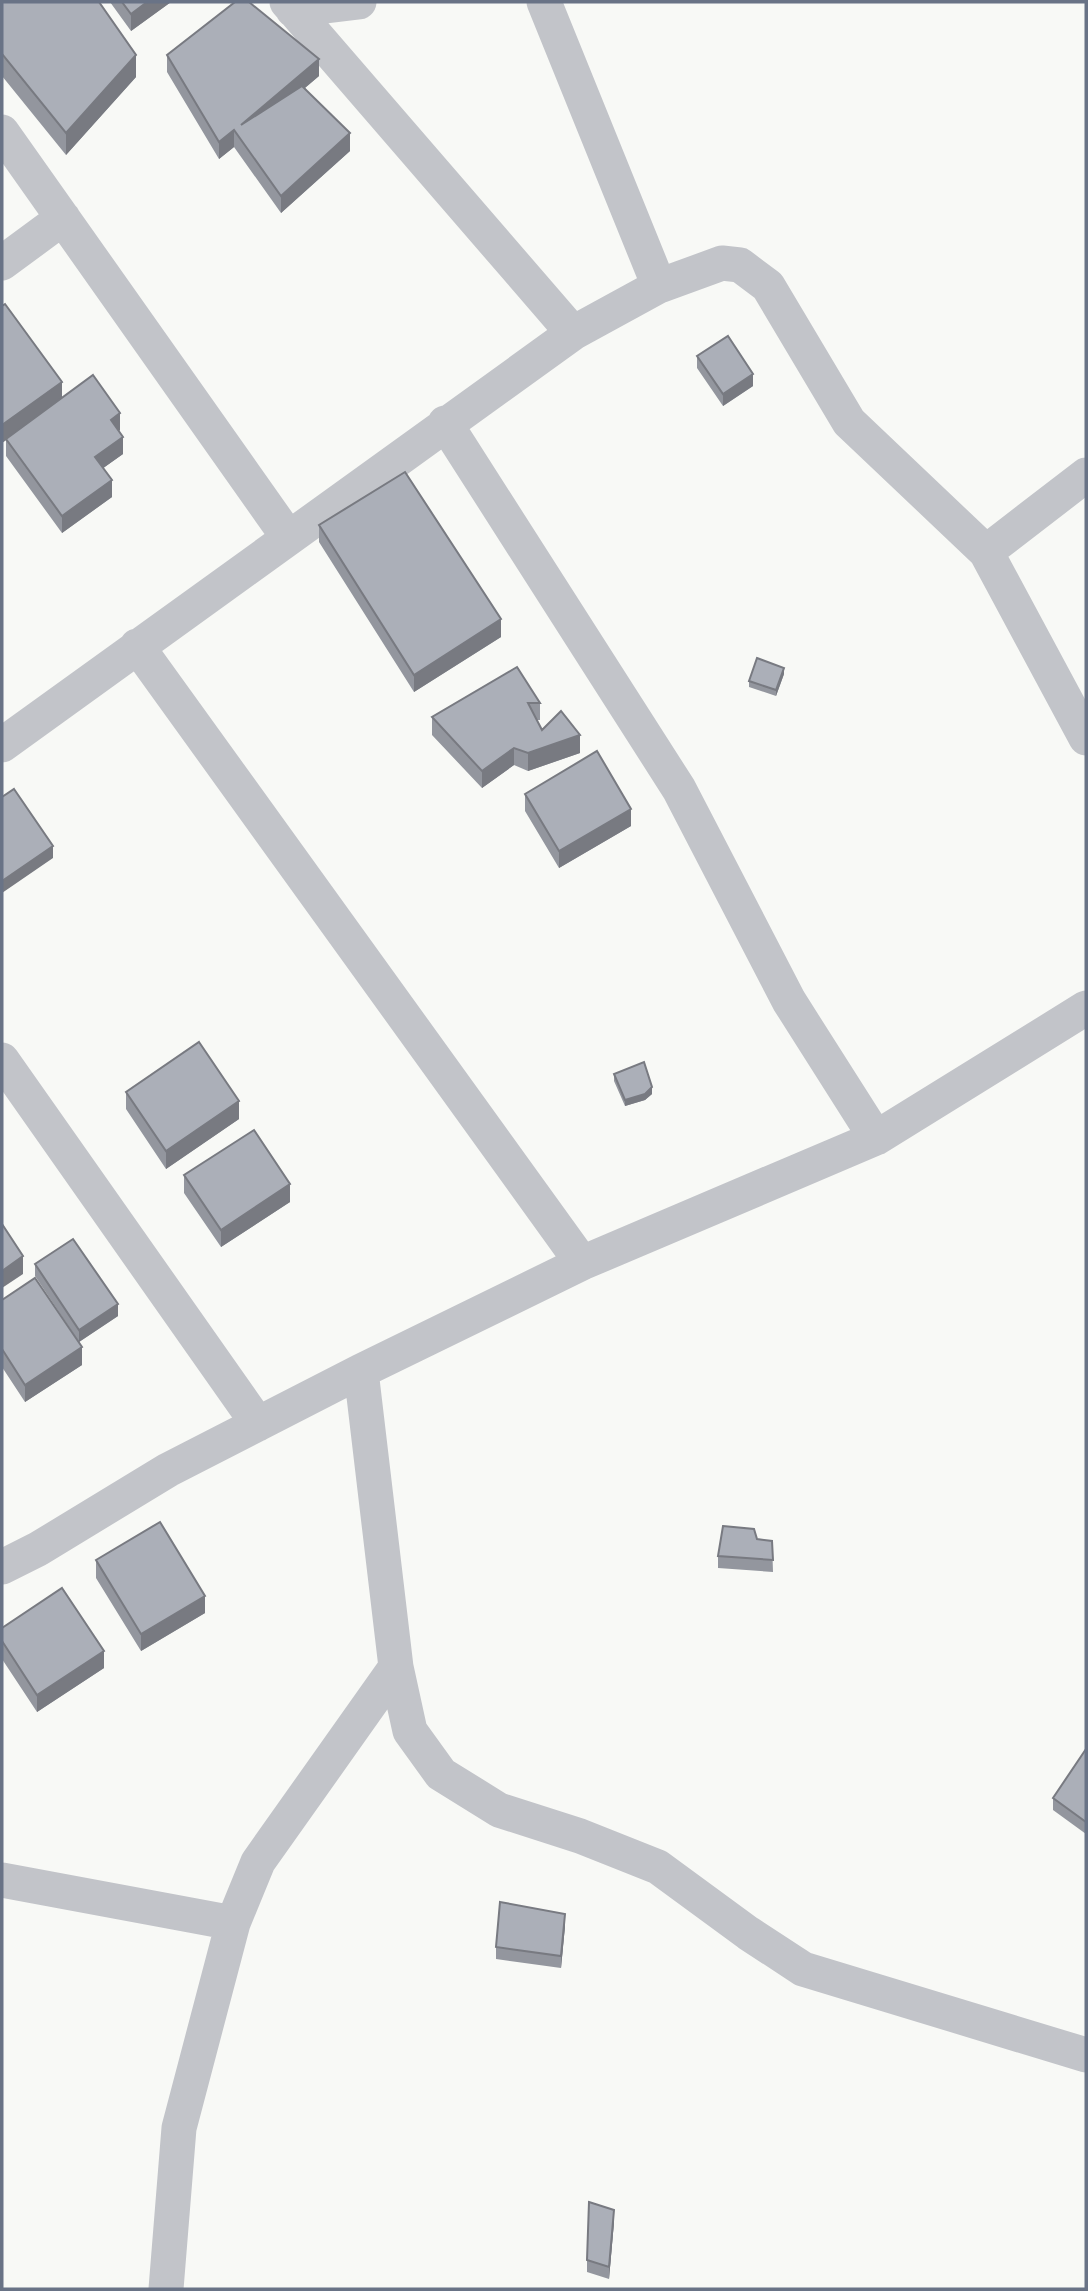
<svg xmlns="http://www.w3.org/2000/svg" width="1088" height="2291" viewBox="0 0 1088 2291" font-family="Inter,sans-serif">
	<rect width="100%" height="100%" fill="#f8f9f6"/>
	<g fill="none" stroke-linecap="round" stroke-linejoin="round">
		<path stroke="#c2c4c9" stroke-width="35" d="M287 2 573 333
			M293 10 359 2
			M2 132 288 537
			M2 263 63 218
			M659 286 722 263 740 265 768 286 849 422 986 552 1086 738
			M445 423 679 789 789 1001 876 1138
			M986 552 1086 475
			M137 646 582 1263
			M2 745 573 333 659 286 544 2
			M2 1060 258 1424
			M361 1371 396 1667 410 1731 441 1774 499 1810 580 1836 658 1867 748 1933 803 1969 1086 2055
			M2 1567 38 1549 168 1470 361 1371 582 1263 876 1138 1086 1008
			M2 1880 233 1923
			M166 2289 179 2128 233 1923 258 1862 396 1667"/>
	</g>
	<path fill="#93969e" d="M2 2 136 77 66 155 2 76Z
		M110 2H171L131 31Z
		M167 55 319 76 305 88 350 151 281 213 234 147 219 159 167 72Z
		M2 306 62 398 120 430 119 431 123 454 103 468 112 497 62 533 6 456V440L2 443Z
		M697 356 753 386 723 406 697 368Z
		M319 525 501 637 414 692 319 542Z
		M517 667 540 703V720H537L542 730 580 753 528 771 514 765 482 788 432 735V717Z
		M784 674 776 696 749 687V681Z
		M525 794 631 826 559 868 525 811Z
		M614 1074 652 1094 645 1100 625 1106 614 1081Z
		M126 1092 239 1119 166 1169 126 1109Z
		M184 1175 290 1202 221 1247 184 1193Z
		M35 1264 118 1316 79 1342 35 1276Z
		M2 1300 82 1365 25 1402 2 1367Z
		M757 1539 772 1541 773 1572 718 1568V1556Z
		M96 1560 205 1613 141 1651 96 1578Z
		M2 1628 104 1668 37 1712 2 1659Z
		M1086 1749V1834L1053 1810V1798Z
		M565 1926 561 1968 496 1959V1947Z
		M614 2222 609 2279 587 2272V2260Z"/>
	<path fill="#787a81" d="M147 2H171L131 31V14Z
		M136 55V77L66 155V133Z
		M319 59V76L242 141 241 125Z
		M234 130V147L219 159V142Z
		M350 133V151L281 213V196Z
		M753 374V386L723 406V394Z
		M62 382V400L2 443V425Z
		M120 413V430L111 437V420Z
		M123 437V454L95 474V457Z
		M112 480V497L62 533V516Z
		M501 619V637L414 692V675Z
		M784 668V674L776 696V690Z
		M580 735V753L528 771V753Z
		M514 748V765L482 788V771Z
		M631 809V826L559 868V851Z
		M53 846V858L2 893V881Z
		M652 1087V1094L645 1100 625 1106V1100Z
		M239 1101V1119L166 1169V1151Z
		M290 1184V1202L221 1247V1230Z
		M23 1256V1274L2 1288V1271Z
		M118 1304V1316L79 1342V1330Z
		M82 1347V1365L25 1402V1385Z
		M205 1596V1613L141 1651V1634Z
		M104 1651V1668L37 1712V1695Z
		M565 1914V1926L561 1968V1956Z
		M614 2210V2222L609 2279V2267Z"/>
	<path fill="#abafb8" stroke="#787a81" stroke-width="2" d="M2 2H99L136 55 66 133 2 54Z
		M122 2H147L131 14Z
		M235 2H249L319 59 241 125 302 86 350 133 281 196 234 130 219 142 167 55Z
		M5 304 62 382 2 425V306Z
		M728 336 753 374 723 394 697 356Z
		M93 375 120 413 111 420 123 437 95 457 112 480 62 516 6 439Z
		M405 472 501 619 414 675 319 525Z
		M757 658 784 668 776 690 749 681Z
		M517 667 540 703H528L542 730 561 711 580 735 528 753 514 748 482 771 432 717Z
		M597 751 631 809 559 851 525 794Z
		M14 789 53 846 2 881V797Z
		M199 1042 239 1101 166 1151 126 1092Z
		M644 1062 652 1087 645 1094 625 1100 614 1074Z
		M254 1130 290 1184 221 1230 184 1175Z
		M2 1224 23 1256 2 1271Z
		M73 1239 118 1304 79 1330 35 1264Z
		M35 1278 82 1347 25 1385 2 1349V1300Z
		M160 1522 205 1596 141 1634 96 1560Z
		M723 1526 754 1529 757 1539 772 1541 773 1560 718 1556Z
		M62 1588 104 1651 37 1695 2 1641V1628Z
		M1086 1749V1822L1053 1798Z
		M500 1902 565 1914 561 1956 496 1947Z
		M589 2202 614 2210 609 2267 587 2260Z"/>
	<rect width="1088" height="2291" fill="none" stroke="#697386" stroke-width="7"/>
</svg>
